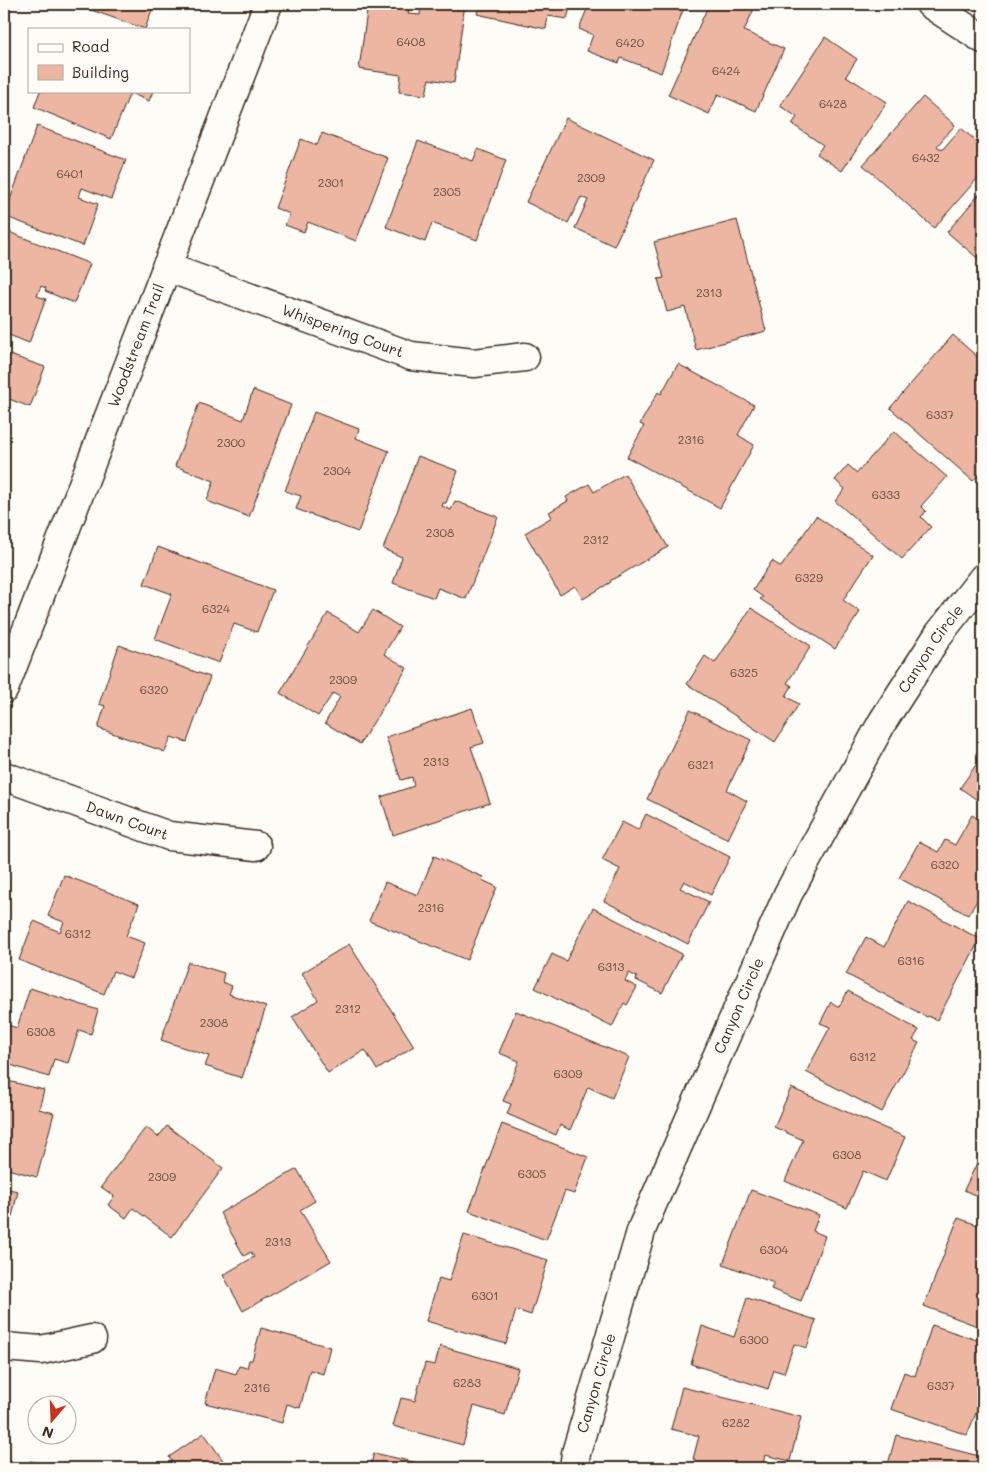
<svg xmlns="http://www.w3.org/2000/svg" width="987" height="1472" viewBox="0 0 987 1472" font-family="Mali,sans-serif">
	<rect width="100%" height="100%" fill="#fdfcf7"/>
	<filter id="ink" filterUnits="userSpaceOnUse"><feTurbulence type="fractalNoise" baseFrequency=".02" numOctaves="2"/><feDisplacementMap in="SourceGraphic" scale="10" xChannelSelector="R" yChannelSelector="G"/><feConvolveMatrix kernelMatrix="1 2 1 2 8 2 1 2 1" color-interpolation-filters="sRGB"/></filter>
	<g filter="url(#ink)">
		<path fill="#edb6a3" stroke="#3b2a1e" d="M80 4H154L145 29 80 6Z
			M368 4H410L408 14 420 15 421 4H465L454 83 429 79 426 95 399 92 401 75 359 69Z
			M479 4H571L567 19 548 16 546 29 477 14Z
			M589 4H685L661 73 621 58 619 63 587 51 593 35 579 29Z
			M709 4H756L744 31 784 49 756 111 718 94 709 114 668 95Z
			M825 37 857 59 846 76 887 102 842 171 817 154 823 145 792 124 797 117 780 106Z
			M40 91H153L149 101 130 93 111 139 34 107Z
			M923 97 955 125 937 146 942 150 961 128 983 147V172L934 228 863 165Z
			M566 118 654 160 614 246 575 228 588 200 581 197 568 223 526 202Z
			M37 126 126 160 111 199 82 188 79 197 98 204 83 246 4 216Z
			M322 133 388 158 356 241 308 222 304 232 285 225 290 214 275 208 301 139 317 145Z
			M418 141 473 161 478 149 506 160 477 240 432 223 425 242 386 227Z
			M983 190V263L947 232Z
			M737 220 766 331 696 350 685 307 667 312 658 279 664 278 654 242Z
			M4 230 90 264 74 303 45 291 46 288 41 286 37 296 46 299 29 343 4 333Z
			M953 335 983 362V422L979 426 983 430V470L973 481 890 408Z
			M4 353 45 367 30 407 4 397Z
			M678 364 754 405 738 435 754 445 720 508 627 457 644 426 640 424 658 392 661 394Z
			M253 390 291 405 249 517 207 501 214 481 175 466 199 403 243 420Z
			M314 412 359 429 356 438 389 451 358 532 296 509 301 496 285 491Z
			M894 431 947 477 921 506 926 511 921 517 931 527 902 559 835 501 845 489 835 480 848 465 857 473Z
			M418 456 458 471 446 503H443L442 506 451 510 455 501 498 517 466 599 438 588 434 598 393 583 402 557 383 549Z
			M625 474 668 547 610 581 611 582 583 599 575 586 560 595 525 533 552 517 549 512 568 501 566 497 589 484 594 492Z
			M816 516 873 555 843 600 860 612 835 649 760 599 763 597 753 590 772 561 781 567Z
			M158 547 273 590 257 632 234 624 219 663 155 639 172 594 144 584Z
			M751 608 811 646 787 683 792 686 786 696 799 704 775 742 687 684 705 656 715 663Z
			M373 610 400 627 384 654 407 668 360 744 325 723 340 697 333 693 318 716 280 693 328 613 359 632Z
			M119 645 210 677 187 742 171 737 165 752 98 728 105 706 99 704Z
			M472 708 484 743 471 747 490 803 393 835 381 797 414 786 412 777 401 780 386 737Z
			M690 710 751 740 727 790 747 801 728 839 647 799Z
			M983 743V804L960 788 980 759 975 755Z
			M646 814 730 857 711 895 684 881 680 888 709 902 688 944 604 901 620 869 602 860 622 822 638 830Z
			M972 815 983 822V901L978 899 968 915 899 878 919 842 938 852 945 840 955 845Z
			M434 856 483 877 482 880 497 887 467 960 369 921 385 882 418 895Z
			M64 875 139 904 126 936 145 943 131 978 113 971 104 994 19 960 34 921 60 932 64 922 48 916Z
			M908 901 980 939 937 1020 928 1016 927 1017 846 974 866 937 884 947Z
			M593 908 682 954 662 993 636 980 637 977 629 973 625 981 637 987 627 1005 624 1003 612 1027 535 988 552 954 566 961Z
			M349 944 414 1046 377 1070 365 1050 328 1073 292 1017 318 1000 302 973Z
			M188 962 224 973 222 982 232 986 229 994 266 1007 242 1078 205 1066 209 1056 161 1040Z
			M30 988 98 1010 91 1034 79 1030 68 1063 54 1059 49 1077 4 1063V1024L17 1028Z
			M848 991 919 1030 913 1040 919 1043 882 1112 806 1072 830 1027 820 1023 831 1002 839 1007Z
			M516 1011 629 1057 612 1098 588 1087 570 1130 560 1125 556 1135 507 1114 511 1104 503 1101 519 1061 499 1053Z
			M4 1080 44 1090 39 1109 54 1113 37 1177 4 1168Z
			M791 1088 905 1137 886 1181 863 1171 847 1208 785 1181 803 1140 774 1127Z
			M502 1124 588 1157 574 1194 565 1191 546 1240 469 1211Z
			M167 1126 223 1168 172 1237 133 1208 126 1218 108 1205 114 1196 101 1187 146 1127 158 1137Z
			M977 1163 983 1166V1199L964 1190Z
			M297 1169 315 1201 300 1210 331 1261 243 1311 223 1275 254 1257 251 1252 244 1256 220 1213Z
			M4 1188 18 1191 4 1252Z
			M751 1190 819 1215 813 1231 825 1236 801 1301 771 1289 774 1283 723 1264Z
			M958 1218 983 1227V1322L979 1321 977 1326 924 1306Z
			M464 1235 548 1260 531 1315 516 1310 506 1344 426 1321 439 1278 449 1281Z
			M747 1298 816 1320 807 1348 794 1344 784 1373 774 1370 768 1389 691 1364 702 1326 734 1337Z
			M932 1325 983 1342V1396L967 1435 891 1409 904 1372 915 1376Z
			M261 1328 330 1347 323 1374 310 1370 300 1408 287 1404 282 1423 205 1403 215 1368 236 1374 239 1366 247 1368 249 1360H252Z
			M440 1346 518 1368 505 1415 474 1406 463 1445 393 1426 401 1398 415 1401 425 1363 435 1365Z
			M682 1387 801 1417 790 1461 765 1455 762 1468H693L695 1459H693L699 1436 671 1429Z
			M204 1433 228 1468H176L169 1457Z
			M896 1435 983 1457 982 1468H887Z
			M374 1453 440 1468H370Z
			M30 1461 61 1468H28Z"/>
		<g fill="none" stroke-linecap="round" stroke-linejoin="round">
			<g stroke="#3b2a1e" stroke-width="31">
				<g id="street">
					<path d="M930 4 983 39"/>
					<path id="s1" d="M166 267 411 356 474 363 525 357"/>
					<path id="s2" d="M4 689 268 4"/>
					<path id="s3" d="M4 776 169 836 256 846"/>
					<path d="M4 1347 41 1350 92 1339"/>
					<path id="s4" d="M574 1468 576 1453 642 1228 788 894 883 721 939 634 983 578"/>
				</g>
			</g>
			<use href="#street" stroke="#fdfcf7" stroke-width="28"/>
		</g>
	</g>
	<g text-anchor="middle" stroke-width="4.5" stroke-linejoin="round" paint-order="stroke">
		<g font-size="12" fill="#684d3f">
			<text x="411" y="46">6408</text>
			<text x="630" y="47">6420</text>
			<text x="726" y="75">6424</text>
			<text x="833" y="108">6428</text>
			<text x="926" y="162">6432</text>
			<text x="70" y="178">6401</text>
			<text x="591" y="182">2309</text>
			<text x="331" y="187">2301</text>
			<text x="447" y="196">2305</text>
			<text x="709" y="297">2313</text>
			<text x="940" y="419">6337</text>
			<text x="691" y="444">2316</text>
			<text x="231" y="447">2300</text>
			<text x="337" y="475">2304</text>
			<text x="886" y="499">6333</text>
			<text x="440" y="537">2308</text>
			<text x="596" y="544">2312</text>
			<text x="809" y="582">6329</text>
			<text x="216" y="613">6324</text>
			<text x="744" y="677">6325</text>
			<text x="343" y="684">2309</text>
			<text x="154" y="694">6320</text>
			<text x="436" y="766">2313</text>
			<text x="701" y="769">6321</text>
			<text x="945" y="869">6320</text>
			<text x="431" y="912">2316</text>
			<text x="78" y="938">6312</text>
			<text x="911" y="965">6316</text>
			<text x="611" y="971">6313</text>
			<text x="348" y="1013">2312</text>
			<text x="214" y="1027">2308</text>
			<text x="41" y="1036">6308</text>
			<text x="863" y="1061">6312</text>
			<text x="568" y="1078">6309</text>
			<text x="847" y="1159">6308</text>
			<text x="532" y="1178">6305</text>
			<text x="162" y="1181">2309</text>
			<text x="278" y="1246">2313</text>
			<text x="774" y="1254">6304</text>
			<text x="485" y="1300">6301</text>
			<text x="754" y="1344">6300</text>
			<text x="467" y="1387">6283</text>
			<text x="941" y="1390">6337</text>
			<text x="257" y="1392">2316</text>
			<text x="736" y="1427">6282</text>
		</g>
		<g font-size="15" fill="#3b2a1e" stroke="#fdfcf7">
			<text dy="5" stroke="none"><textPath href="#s1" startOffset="188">Whispering Court</textPath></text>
			<text dy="5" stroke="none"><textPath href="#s2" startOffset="368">Woodstream Trail</textPath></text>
			<text dy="5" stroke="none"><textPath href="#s4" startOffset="898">Canyon Circle</textPath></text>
			<text dy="5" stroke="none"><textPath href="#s3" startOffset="131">Dawn Court</textPath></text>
			<text dy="5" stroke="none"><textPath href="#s4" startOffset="492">Canyon Circle</textPath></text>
			<text dy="5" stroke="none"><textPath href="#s4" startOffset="88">Canyon Circle</textPath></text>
		</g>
	</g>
	<rect width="987" height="1472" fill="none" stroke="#fdfcf7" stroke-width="20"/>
	<rect x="10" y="10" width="967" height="1452" fill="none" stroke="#3b2a1e" stroke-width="2" filter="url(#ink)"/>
	<rect x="28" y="28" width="162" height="65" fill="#fdfcf7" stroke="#afa8a0"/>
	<rect x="38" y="44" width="25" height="8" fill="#fdfcf7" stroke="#afa8a0"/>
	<text x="72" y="52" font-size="15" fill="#3b2a1e">Road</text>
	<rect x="38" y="65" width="25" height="15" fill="#edb6a3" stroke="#afa8a0"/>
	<text x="72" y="78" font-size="15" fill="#3b2a1e">Building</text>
	<g transform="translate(52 1420) rotate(199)"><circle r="24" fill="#fdfcf7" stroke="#afa8a0"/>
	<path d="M0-4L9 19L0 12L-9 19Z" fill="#c8321e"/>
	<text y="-8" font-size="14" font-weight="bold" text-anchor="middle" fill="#3b2a1e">N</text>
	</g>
</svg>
